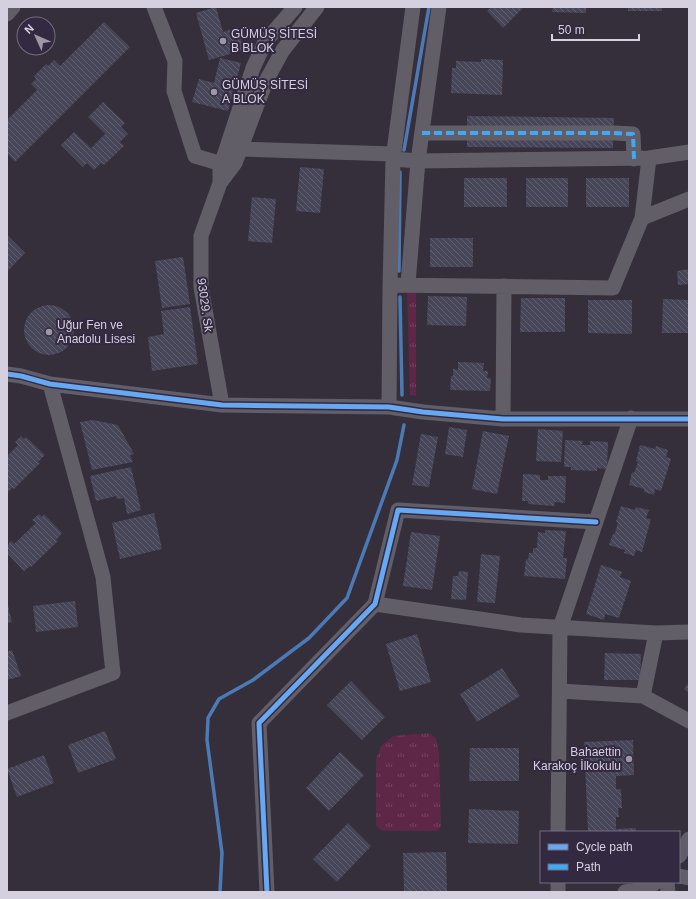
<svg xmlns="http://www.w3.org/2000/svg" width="696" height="899" viewBox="0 0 696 899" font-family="Arial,sans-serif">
	<defs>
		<pattern id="grass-tufts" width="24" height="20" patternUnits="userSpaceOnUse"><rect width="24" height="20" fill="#5e2748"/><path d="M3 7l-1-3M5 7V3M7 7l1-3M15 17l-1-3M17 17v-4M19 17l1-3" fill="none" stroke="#744562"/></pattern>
		<pattern id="building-back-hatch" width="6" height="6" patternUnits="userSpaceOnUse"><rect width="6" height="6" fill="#474558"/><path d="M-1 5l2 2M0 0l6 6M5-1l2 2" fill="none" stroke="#615f70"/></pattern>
	</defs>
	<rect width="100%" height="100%" fill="#342f3b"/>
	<path fill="url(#grass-tufts)" d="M407 291 416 292V396L410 395Z
		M430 733 436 739 439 753 441 826 437 831H382L376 825V759L381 746 393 736Z"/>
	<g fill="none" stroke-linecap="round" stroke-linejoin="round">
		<path stroke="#4c7ab5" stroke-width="3.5" d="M404 150 429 7
			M399 271 400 172
			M400 297 402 395
			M220 892 222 853 207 740 208 718 219 699 253 680 309 638 347 598 397 460 404 425"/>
	</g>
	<path fill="url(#building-back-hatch)" d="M216 7 223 32 238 27 244 50 209 60 196 13Z
		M489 7H524L503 28 487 11 490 8Z
		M553 7H586V13L552 12Z
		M628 7H662V11H628Z
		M104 22 130 47 15 162 7 153V120L37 90 31 84 36 79 34 76 46 64 48 66 54 60 60 66Z
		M48 29 54 35 48 42Z
		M29 48H42L37 54Z
		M220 58 241 63 228 111 192 102 199 79 214 83Z
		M481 59 503 60 502 95 451 93 452 68H456V61L481 62Z
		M103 102 125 123 121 127 128 134 120 142 124 146 104 165 101 163 94 170 87 163 83 167 61 145 74 132 91 148 105 134 88 117Z
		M467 116 614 118 613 148 467 147Z
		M300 167 324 169 320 213 296 211Z
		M464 178H507V207H464Z
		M526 178H568V207H526Z
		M586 178H629V207H586Z
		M252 197 276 199 272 243 248 241Z
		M8 236 25 253 7 272V237Z
		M430 238H473V267H430Z
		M183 257 190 304 162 308 155 261Z
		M689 269V284L678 285 677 271Z
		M428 296 467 297 466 326 427 325Z
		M521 298H565V332H520Z
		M663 299 689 300V333H662Z
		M588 300H632V334L588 333Z
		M24 330a25 25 0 1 1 50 0a25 25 0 1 1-50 0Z
		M190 307 198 364 152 371 148 337 164 334 161 311Z
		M458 362 484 363 483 371H488L487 378H491L490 391 450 390 451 376H453V369L458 370Z
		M93 420 118 425 134 454 130 455 133 462 92 470 80 422Z
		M449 427 467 430 463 457 445 454Z
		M538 429 563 431 561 462 536 461Z
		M483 431 509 436 497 494 472 489Z
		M421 434 438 437 429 487 412 485Z
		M21 436 24 439 26 437 45 455 38 462 40 463 14 489 12 488 7 493V456L18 445 15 442Z
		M565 440 583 441 582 445H590V441L608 442 607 469 597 468V471L571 470V467H564Z
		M640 445 655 449 656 446 668 450 666 457 671 459 661 491 655 489 654 495 644 492V489L629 485 632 472 634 473 638 462 636 461Z
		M131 467 141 510 127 514 124 498 117 499 116 496 96 501 90 476Z
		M523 474 540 475V480H548V476H566L565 503 555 502 554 506 528 504V501H522Z
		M621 506 635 510 636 507 649 510 646 518 651 519 642 552 636 550 634 556 624 553 625 550 609 545 613 534 615 533 618 522H616Z
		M154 513 162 549 120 559 112 523Z
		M39 514 42 517 44 514 62 533 56 540 58 541 31 567 30 566 24 571 7 553 9 550 7 548V546L11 541 14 544 36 523 32 520Z
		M545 530 566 531 563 558H567L565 579 524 576 526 559 528 560 529 553H533V548H537L538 532 545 533Z
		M411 532 440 536 432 590 403 586Z
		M481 554 500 556 495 603 477 602Z
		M601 565 622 572 620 577 631 581 619 618 605 614 604 620 586 614Z
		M459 571 468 572 466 600 451 599 453 576H458Z
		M7 601 12 622 7 623Z
		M75 601 78 627 36 632 33 606Z
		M417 634 431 682 400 691 386 644Z
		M12 650 21 676 7 680V652Z
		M605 653 641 654 640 680H604Z
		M502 668 520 696 477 722 460 694Z
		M351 681 385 717 362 740 327 705Z
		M689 682V693L684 689Z
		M105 731 116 759 78 773 68 745Z
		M633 740 634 775 616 776V789H621L622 808H618L619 817H616V829L636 828V832H588L584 742Z
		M470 748H519V781H469Z
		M340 752 364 775 329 811 306 788Z
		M44 755 54 783 17 797 7 769Z
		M469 809 519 811 518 844 468 843Z
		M348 823 371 846 337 882 313 859Z
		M446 852 447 891 404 892 403 853Z"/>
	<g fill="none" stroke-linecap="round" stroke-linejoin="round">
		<path stroke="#625e68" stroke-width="15" d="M154 7 175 61 174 91 195 156 222 164
			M413 7 393 159 418 161 649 158 689 152
			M7 14 13 7
			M422 133H614L633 134 634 159
			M241 149 394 154
			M220 183V168L253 68 265 42 295 7
			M642 218 689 199
			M408 284 418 161 439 7
			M390 285 613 288 642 218 649 158
			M7 374 21 376 50 384 222 405 389 407 423 412 503 419H689
			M222 405 201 287V236L220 183 235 163 266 81 283 50 317 7
			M389 407 390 287 393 159
			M503 419 504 286
			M375 604 521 625 656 633 689 632
			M560 691 643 696 689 721
			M643 696 656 633
			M7 713 113 673 103 577 50 384
			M558 832 560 628 631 418
			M679 856 689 839
			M679 876 689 878
			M667 882 668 892
			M267 892 259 723 375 604 398 510 596 522
			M558 892V882
			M625 892 647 889 656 882"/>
		<path stroke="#3fa9f5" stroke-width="4" stroke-dasharray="8 4" stroke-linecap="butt" d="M422 133H614L633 134 634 159"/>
		<g stroke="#332941" stroke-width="8">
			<path id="cycleway" d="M7 374 21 376 50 384 222 405 389 407 423 412 503 419H689
				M267 892 259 723 375 604 398 510 596 522"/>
		</g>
		<use href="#cycleway" stroke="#66a8f1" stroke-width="5"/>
	</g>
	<g fill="#9d98a6" stroke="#332941" stroke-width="1.5">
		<circle cx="223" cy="41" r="4"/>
		<circle cx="214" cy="92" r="4"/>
		<circle cx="49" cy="332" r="4"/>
		<circle cx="629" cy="759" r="4"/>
	</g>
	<g text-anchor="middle" stroke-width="4" stroke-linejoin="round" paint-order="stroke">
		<g font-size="12" fill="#d5d0df" stroke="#332941" text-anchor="start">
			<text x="231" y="38">GÜMÜŞ SİTESİ<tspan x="231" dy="14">B BLOK</tspan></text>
			<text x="222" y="89">GÜMÜŞ SİTESİ<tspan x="222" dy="14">A BLOK</tspan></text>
			<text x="57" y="329">Uğur Fen ve<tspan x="57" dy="14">Anadolu Lisesi</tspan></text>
			<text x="621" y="756" text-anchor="end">Bahaettin<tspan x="621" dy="14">Karakoç İlkokulu</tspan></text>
		</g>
		<g font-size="12" fill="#d5d0df" stroke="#332941">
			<text transform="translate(205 305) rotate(82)" y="4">93029. Sk</text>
		</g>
	</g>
	<rect width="696" height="899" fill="none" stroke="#d5d0df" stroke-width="16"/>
	<rect x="540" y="831" width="140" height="52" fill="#332941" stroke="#746c80"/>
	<rect x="548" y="844" width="20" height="6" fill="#66a8f1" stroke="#746c80"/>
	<text x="576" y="851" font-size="12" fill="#d5d0df">Cycle path</text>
	<rect x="548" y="864" width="20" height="6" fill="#3fa9f5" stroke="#746c80"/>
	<text x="576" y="871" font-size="12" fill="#d5d0df">Path</text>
	<g transform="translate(36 36) rotate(315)"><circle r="19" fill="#332941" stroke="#746c80"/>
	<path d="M0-3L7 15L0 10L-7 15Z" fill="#9d98a6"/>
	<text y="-6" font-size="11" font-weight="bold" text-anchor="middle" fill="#d5d0df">N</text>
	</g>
	<path d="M552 34v6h87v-6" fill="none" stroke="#d5d0df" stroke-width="2"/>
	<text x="558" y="34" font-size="12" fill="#d5d0df" stroke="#332941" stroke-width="3" paint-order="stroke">50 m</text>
</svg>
